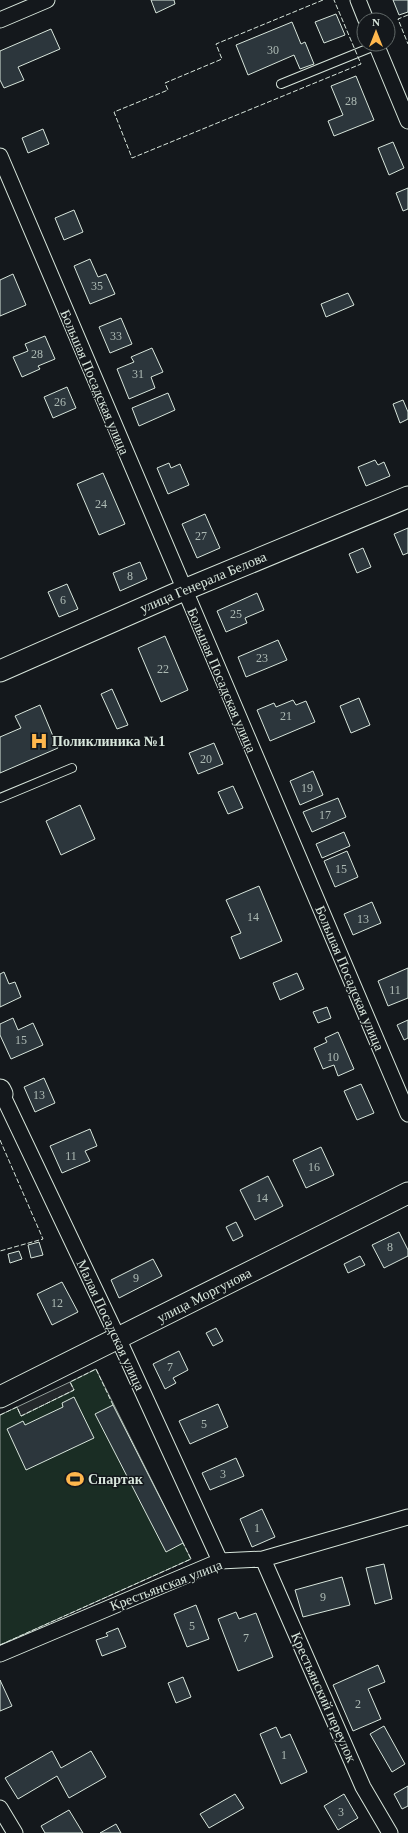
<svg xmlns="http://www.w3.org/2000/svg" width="408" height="1833" viewBox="0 0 408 1833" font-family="Georgia,serif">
	<rect width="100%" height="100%" fill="#14181c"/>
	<path fill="#1a2d24" stroke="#939e99" d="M96 1369 191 1559 0 1645V1415L17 1407 21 1416 74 1390 70 1382Z"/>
	<path fill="#24282b" stroke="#939e99" d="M70 1382 74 1390 21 1416 17 1407Z"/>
	<path fill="#2c363c" stroke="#d8e6dc" d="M151 0H174L175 4 156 13Z
		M393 0H408V12L399 15Z
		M336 14 345 35 324 43 315 22Z
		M292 22 301 44 305 42 314 64 300 69 294 55 248 75 236 45Z
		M51 29 60 49 18 67 24 80 4 88 0 80V51Z
		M356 76 374 120 334 136 328 121 343 115 331 86Z
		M43 129 49 144 28 153 22 138Z
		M393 142 404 168 389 175 378 148Z
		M408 188V209L403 211 396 193Z
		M74 210 83 232 64 240 55 218Z
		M90 259 98 277 106 274 115 294 90 304 74 266Z
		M13 274 26 305 0 316V280Z
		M348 293 354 305 326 317 321 304Z
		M121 318 132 344 110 353 99 327Z
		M45 336 55 359 38 366 40 369 22 377 13 357 28 351 25 344Z
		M152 348 163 372 151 377 155 388 129 399 117 369 134 362 131 357Z
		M67 387 76 408 53 418 44 397Z
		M168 393 175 410 139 426 132 408Z
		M403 400 408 412V419L400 423 393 404Z
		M375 460 378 465 384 462 390 476 366 486 358 467Z
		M169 463 171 468 180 464 189 485 168 494 157 468Z
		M103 473 125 524 99 535 77 484Z
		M205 514 220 548 197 558 182 524Z
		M408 528V553L403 555 394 534Z
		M363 548 371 567 357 573 349 554Z
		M140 562 147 579 120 591 113 573Z
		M67 584 78 609 59 617 48 592Z
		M257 593 264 610 245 618 247 623 226 632 217 611Z
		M165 636 188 690 161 702 138 648Z
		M278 640 287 660 246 677 238 657Z
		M112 689 128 725 117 729 101 694Z
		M359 698 370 725 351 733 340 706Z
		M293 700 296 705 306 701 315 722 270 741 257 710 274 703 276 707Z
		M40 705 58 748 0 773V737L21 728 15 716Z
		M214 743 223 764 198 774 189 753Z
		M313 771 323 795 300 805 290 781Z
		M233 786 243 808 228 814 218 792Z
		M338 798 346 817 312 832 303 812Z
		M80 805 95 839 61 855 46 821Z
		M344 832 350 846 322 858 316 844Z
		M347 851 358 877 335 887 324 861Z
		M259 886 282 941 240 959 231 937 241 933 226 900Z
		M372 902 381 923 353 935 344 914Z
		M408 968V998L388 1006 378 981Z
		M4 972 9 984 15 982 21 997 0 1007V974Z
		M297 973 304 989 280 1000 273 983Z
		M327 1007 331 1018 318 1023 313 1012Z
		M13 1018 18 1030 33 1023 43 1045 11 1059 0 1035V1024Z
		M408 1020V1038L404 1040 397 1025Z
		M338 1032 354 1069 338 1076 334 1065 323 1069 314 1048 327 1042 325 1038Z
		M44 1078 55 1103 35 1112 24 1087Z
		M361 1084 374 1113 357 1120 344 1091Z
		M90 1129 97 1146 85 1151 90 1161 62 1173 50 1146Z
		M321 1147 334 1175 306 1188 293 1160Z
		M268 1176 283 1206 255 1220 240 1190Z
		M236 1222 243 1236 233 1241 226 1227Z
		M399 1232 408 1250V1256L384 1268 372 1245Z
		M39 1242 43 1255 31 1258 28 1245Z
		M19 1251 22 1259 10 1263 8 1254Z
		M360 1256 365 1265 348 1273 344 1264Z
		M153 1259 162 1276 119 1298 111 1280Z
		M62 1282 78 1312 52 1325 37 1294Z
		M216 1328 223 1341 213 1346 206 1333Z
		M179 1351 188 1370 173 1378 176 1383 165 1389 153 1364Z
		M74 1397 94 1438 26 1470 7 1429 23 1421 25 1425 63 1407 62 1403Z
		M218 1404 228 1427 190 1444 179 1421Z
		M113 1405 183 1543 166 1552 95 1414Z
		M236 1458 244 1476 210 1490 202 1473Z
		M262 1509 275 1537 252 1547 240 1519Z
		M384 1564 392 1599 375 1604 366 1568Z
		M342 1577 350 1605 303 1617 295 1590Z
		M196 1605 209 1639 187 1647 174 1614Z
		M236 1612 239 1619 256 1613 273 1657 238 1671 218 1619Z
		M118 1628 126 1647 102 1656 96 1640 108 1636 106 1633Z
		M378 1665 385 1682 368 1689 381 1719 353 1731 333 1685Z
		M183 1677 191 1697 176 1703 168 1683Z
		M0 1680 12 1706 0 1711Z
		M384 1726 405 1764 392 1772 370 1734Z
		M276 1727 281 1738 290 1734 307 1772 281 1784 260 1734Z
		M52 1751 61 1768 91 1751 106 1777 69 1798 57 1776 18 1799 5 1778Z
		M408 1786V1806L402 1809 394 1794Z
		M235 1794 244 1808 209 1828 200 1814Z
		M344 1794 358 1818 338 1830 324 1806Z
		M69 1810 83 1833H45L41 1826Z
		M116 1824 121 1833H100Z"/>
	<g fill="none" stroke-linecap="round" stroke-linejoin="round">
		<g stroke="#d8e6dc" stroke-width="10">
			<path id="lane" d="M281 84 377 45
				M0 798 72 768"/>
		</g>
		<g stroke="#d8e6dc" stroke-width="17">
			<path id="street" d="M358 0 366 20
				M0 20 47 0
				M376 44 408 121
				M0 156 408 1114
				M2 1094 118 1338 220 1561
				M263 1559 363 1787 390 1833
				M0 1654 220 1561 263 1559 408 1517
				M0 1808 15 1833"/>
		</g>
		<g stroke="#d8e6dc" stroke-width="23">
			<path id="secondary" d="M0 671 184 590 408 497
				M0 1090 2 1094 0 1095
				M0 1397 408 1193"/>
		</g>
		<use href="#lane" stroke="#14181c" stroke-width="8"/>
		<use href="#street" stroke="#14181c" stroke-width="15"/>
		<use href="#secondary" stroke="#14181c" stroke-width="21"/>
		<path stroke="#d8e6dc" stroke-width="1" stroke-dasharray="5 2" stroke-linecap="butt" d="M323 0 216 44 222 59 165 83 168 90 114 112 132 158 361 64 334 0
			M408 15 398 19 408 44
			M0 1140 43 1239 0 1251
			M0 1415 17 1407 21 1416 74 1390 70 1382 96 1369 113 1405
			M0 1645 191 1559 183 1543"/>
	</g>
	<defs>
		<g id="hospital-bare" transform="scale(1.38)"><path d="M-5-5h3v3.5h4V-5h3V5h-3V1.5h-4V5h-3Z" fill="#ffb74d" stroke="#14181c" stroke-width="2.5" paint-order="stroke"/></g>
		<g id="stadium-bare" transform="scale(1.38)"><path d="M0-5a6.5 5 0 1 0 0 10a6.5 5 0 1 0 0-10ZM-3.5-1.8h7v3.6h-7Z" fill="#ffb74d" stroke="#14181c" stroke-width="2.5" paint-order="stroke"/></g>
	</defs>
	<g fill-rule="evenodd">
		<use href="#hospital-bare" x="39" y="741"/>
		<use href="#stadium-bare" x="75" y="1479"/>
	</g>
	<g text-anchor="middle" stroke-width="3" stroke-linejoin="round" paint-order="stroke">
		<g font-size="12" fill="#adbab4">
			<text x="273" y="54">30</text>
			<text x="351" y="105">28</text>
			<text x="97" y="290">35</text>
			<text x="116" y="340">33</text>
			<text x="37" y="358">28</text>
			<text x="138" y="378">31</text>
			<text x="60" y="406">26</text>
			<text x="101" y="508">24</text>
			<text x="201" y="540">27</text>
			<text x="130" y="580">8</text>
			<text x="63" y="604">6</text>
			<text x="236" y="618">25</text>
			<text x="262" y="662">23</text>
			<text x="163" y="673">22</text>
			<text x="286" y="720">21</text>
			<text x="206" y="763">20</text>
			<text x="307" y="792">19</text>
			<text x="325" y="819">17</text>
			<text x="341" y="873">15</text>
			<text x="253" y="921">14</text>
			<text x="363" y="923">13</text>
			<text x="395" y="994">11</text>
			<text x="21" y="1044">15</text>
			<text x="333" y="1061">10</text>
			<text x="39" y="1099">13</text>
			<text x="71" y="1160">11</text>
			<text x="314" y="1171">16</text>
			<text x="262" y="1202">14</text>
			<text x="390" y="1251">8</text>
			<text x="136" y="1282">9</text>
			<text x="57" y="1307">12</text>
			<text x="170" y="1371">7</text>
			<text x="204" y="1428">5</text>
			<text x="223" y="1478">3</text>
			<text x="257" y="1532">1</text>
			<text x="323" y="1601">9</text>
			<text x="192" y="1630">5</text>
			<text x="246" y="1642">7</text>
			<text x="358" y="1708">2</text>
			<text x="284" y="1759">1</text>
			<text x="341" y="1816">3</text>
		</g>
		<g font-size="14" fill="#d8e6dc" stroke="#14181c">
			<text transform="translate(95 382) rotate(67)" y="5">Большая Посадская улица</text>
			<text transform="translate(203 582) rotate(-23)" y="5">улица Генерала Белова</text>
			<text transform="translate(222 680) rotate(67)" y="5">Большая Посадская улица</text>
			<text transform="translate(350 978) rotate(67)" y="5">Большая Посадская улица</text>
			<text transform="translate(204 1295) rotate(-27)" y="5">улица Моргунова</text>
			<text transform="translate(111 1325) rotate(65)" y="5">Малая Посадская улица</text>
			<text transform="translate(166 1585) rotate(-21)" y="5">Крестьянская улица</text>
			<text transform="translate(324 1697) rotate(66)" y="5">Крестьянский переулок</text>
		</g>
		<g font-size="14" font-weight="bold" fill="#d8e6dc" stroke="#14181c" text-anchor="start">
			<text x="52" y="746">Поликлиника №1</text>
			<text x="88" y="1484">Спартак</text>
		</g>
	</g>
	<g transform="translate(376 32)"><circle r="19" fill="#14181c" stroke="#626a69"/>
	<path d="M0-3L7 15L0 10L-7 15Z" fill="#ffb74d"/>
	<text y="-6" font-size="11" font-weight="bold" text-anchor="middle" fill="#d8e6dc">N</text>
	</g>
</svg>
